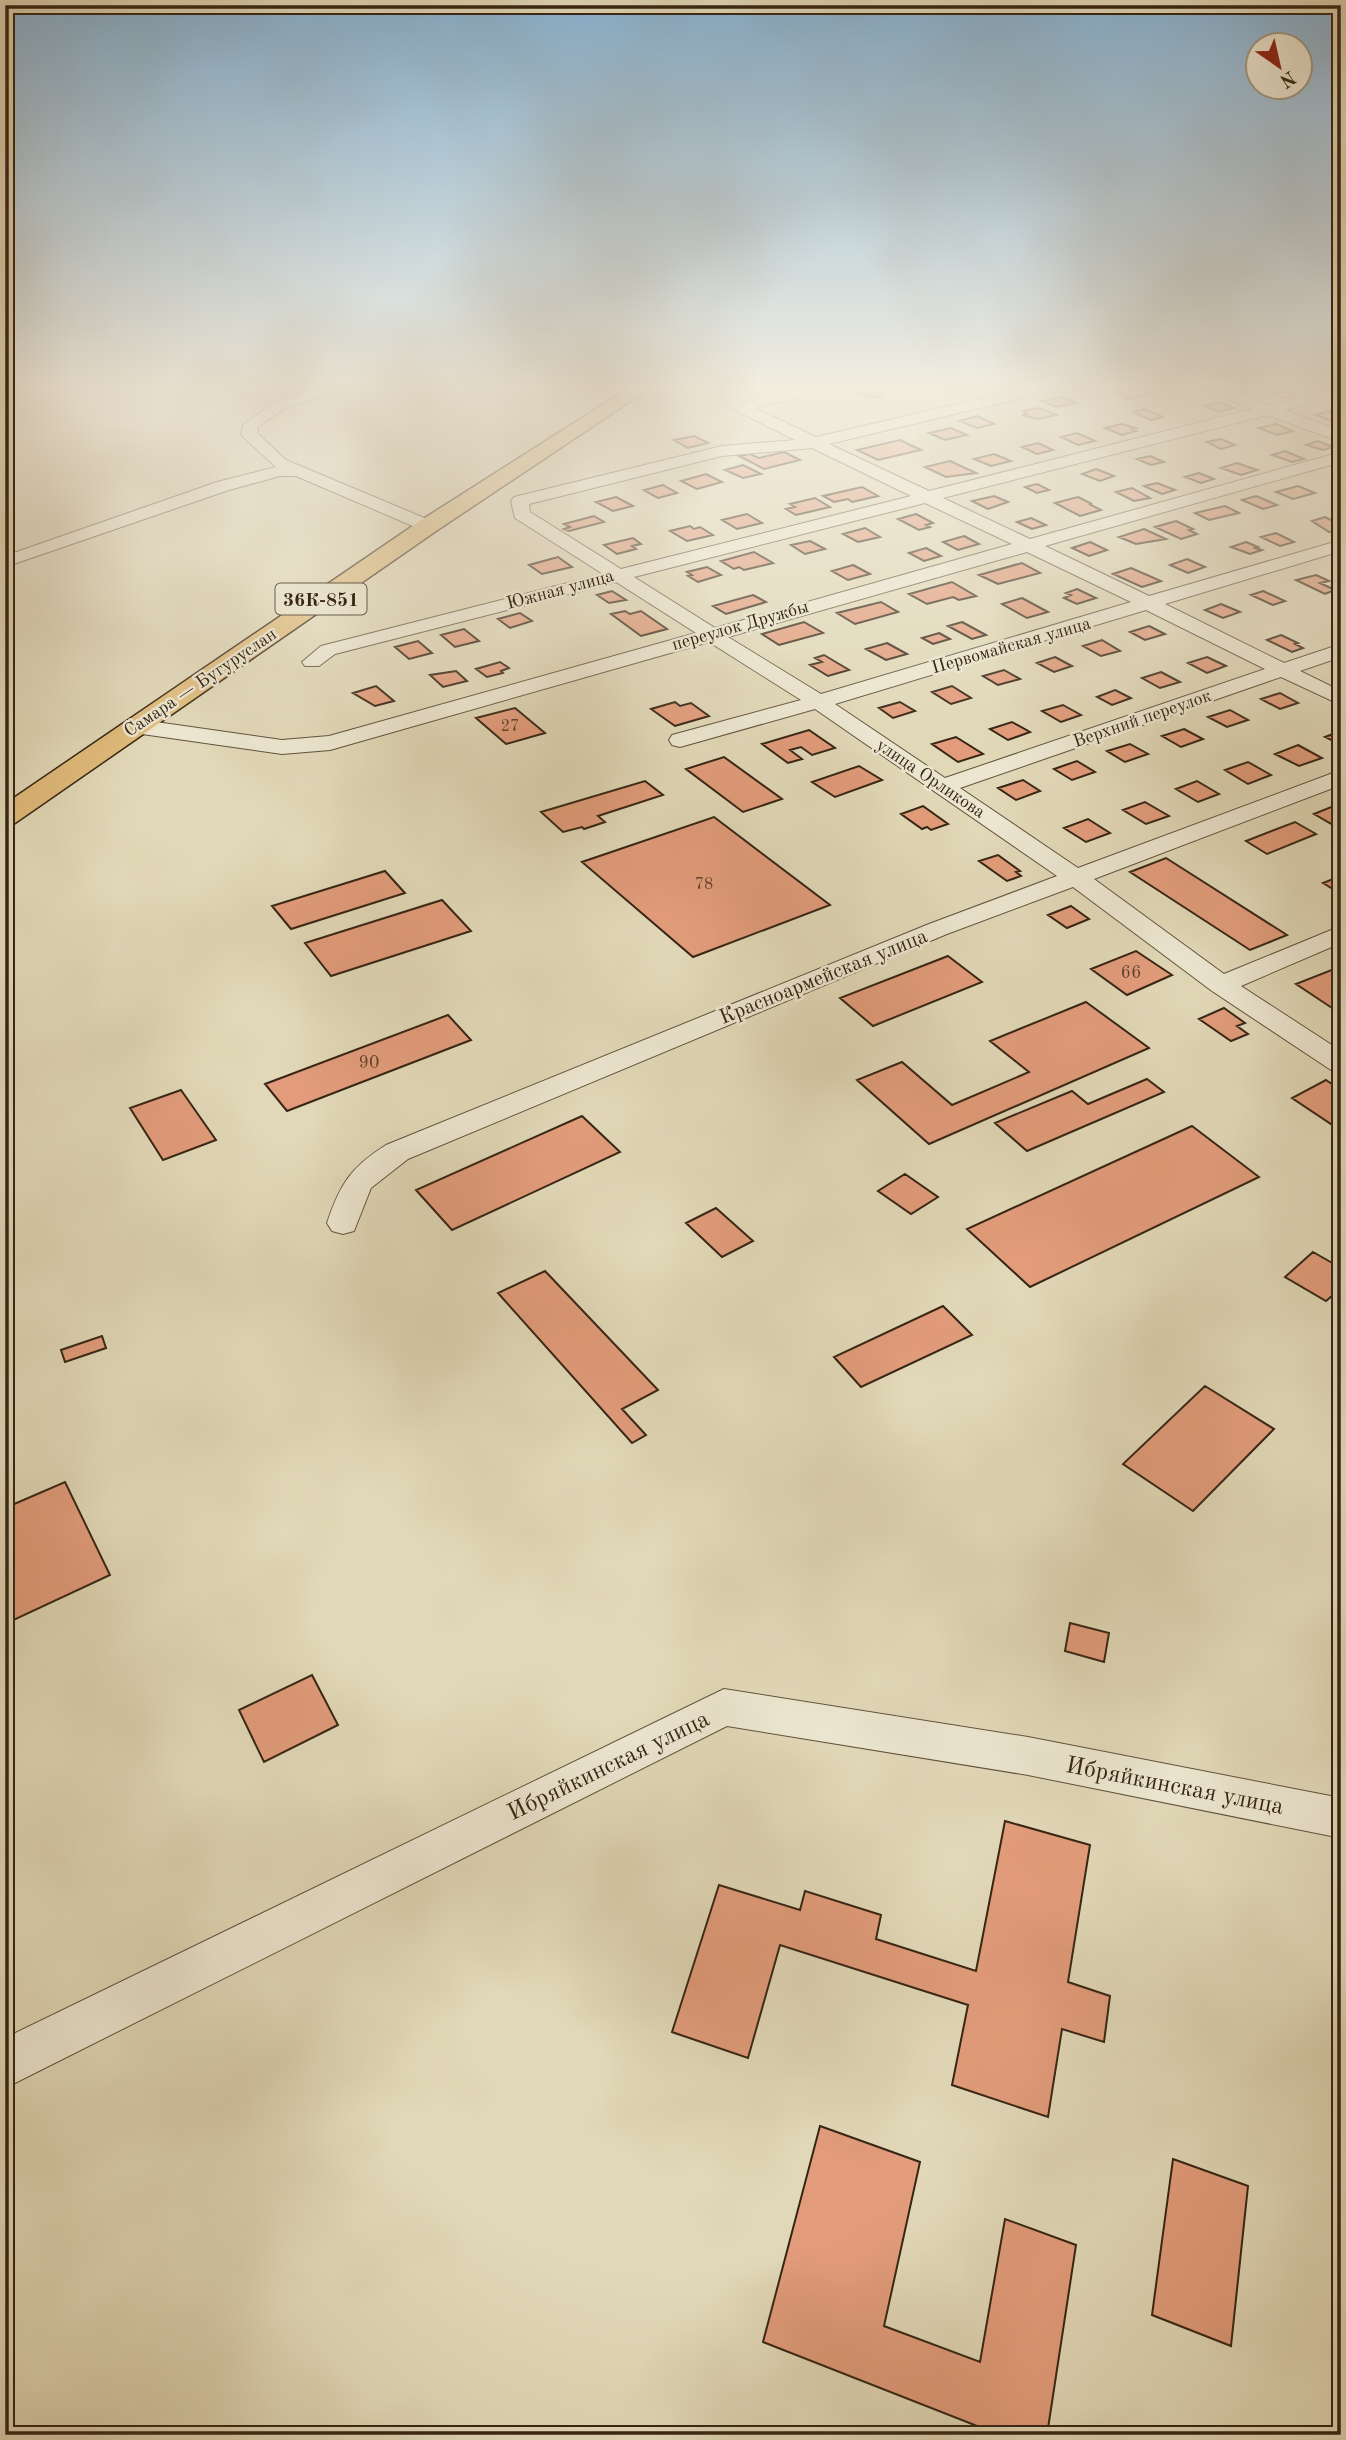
<svg xmlns="http://www.w3.org/2000/svg" width="1346" height="2440" viewBox="0 0 1346 2440" font-family="'Old Standard TT',serif">
	<rect width="100%" height="100%" fill="#e1d8b7"/>
	<filter id="stains"><feTurbulence type="fractalNoise" baseFrequency=".00286" numOctaves="4"/><feColorMatrix values="0 0 0 0 .2 0 0 0 0 .09 0 0 0 0 .02 0 0 0 .5 -.17"/></filter>
	<radialGradient id="worn" r=".72"><stop offset=".6" stop-color="#630" stop-opacity="0"/><stop offset="1" stop-color="#630" stop-opacity=".3"/></radialGradient>
	<path fill="#e29c7b" stroke="#362514" stroke-width="2" d="M1127 388H1135L1151 394 1130 399 1118 395 1123 393 1116 391Z
		M871 389 884 395 870 398 857 392Z
		M1284 390 1297 394 1283 398 1270 393Z
		M1062 397 1077 403 1057 407 1042 401Z
		M1219 402 1234 408 1219 412 1204 406Z
		M1039 408 1056 415 1038 419 1022 415 1027 414 1023 411Z
		M1145 409 1163 417 1151 420 1133 412Z
		M1329 411 1341 415V421L1335 422 1315 415Z
		M977 416 994 424 977 428 959 421Z
		M1121 424 1136 428 1132 429 1136 431 1122 435 1105 428Z
		M1276 424 1293 431 1277 435 1259 428Z
		M951 428 967 435 945 440 929 433Z
		M1077 433 1095 441 1078 445 1061 437Z
		M694 436 708 443 688 448 674 440Z
		M1221 439 1235 445 1221 449 1207 442Z
		M900 440 921 450 878 460 857 450Z
		M1318 441 1333 447 1323 450 1306 445Z
		M1038 443 1053 450 1037 454 1022 447Z
		M1285 451 1304 459 1292 462 1272 455Z
		M784 452 800 460 764 469 739 456 750 454 759 458Z
		M994 454 1011 461 991 466 974 459Z
		M1150 456 1164 462 1151 465 1137 459Z
		M950 461 976 473 946 477 925 467Z
		M1237 463 1257 470 1241 475 1221 468Z
		M743 465 761 474 743 478 725 470Z
		M1096 469 1114 476 1100 481 1082 474Z
		M1199 473 1214 479 1201 483 1185 477Z
		M706 474 722 482 697 489 681 481Z
		M1157 483 1175 490 1162 494 1144 486Z
		M1037 484 1049 490 1037 493 1025 487Z
		M663 485 677 493 658 498 644 490Z
		M1298 486 1315 493 1293 499 1276 492Z
		M862 487 878 496 852 502 848 499 834 502 823 496Z
		M1132 488 1150 498 1134 501 1116 492Z
		M994 496 1008 502 988 509 972 501Z
		M1256 496 1277 505 1263 509 1242 500Z
		M616 497 633 506 613 511 596 502Z
		M1078 497 1092 504H1089L1101 510 1080 516 1055 503Z
		M815 498 830 507 796 515 786 509 795 507 790 504Z
		M1225 506 1239 513 1209 520 1195 513Z
		M747 514 762 523 737 529 722 520Z
		M916 514 933 523 926 525 930 527 919 530 898 519Z
		M594 516 604 522 569 531 564 529 570 527 564 524Z
		M1325 517 1341 525V529L1329 532 1312 521Z
		M1031 518 1046 525 1032 529 1017 522Z
		M1176 521 1193 529 1189 530 1197 534 1181 539 1155 527Z
		M690 526 694 529 700 527 713 535 687 541 670 531Z
		M865 528 880 537 858 542 843 534Z
		M1144 529 1166 539 1136 544 1119 537Z
		M1276 533 1294 542 1280 546 1261 537Z
		M964 536 979 544 958 550 943 542Z
		M633 538 641 544 632 546 636 549 617 554 604 545Z
		M810 541 825 549 805 554 791 545Z
		M1090 542 1107 550 1089 556 1072 548Z
		M1246 542 1258 547 1255 548 1262 550 1250 554 1231 547Z
		M926 548 941 556 924 561 909 553Z
		M754 552 773 563 744 570 739 567 734 569 721 561Z
		M558 557 572 567 542 574 529 565Z
		M1187 559 1205 567 1188 573 1170 565Z
		M1022 563 1040 573 998 584 979 575Z
		M853 565 870 574 848 580 832 571Z
		M707 567 721 575 698 582 688 576 692 575 687 572Z
		M1131 568 1161 581 1142 587 1113 574Z
		M1316 575 1329 581 1320 583 1335 590 1325 594 1296 580Z
		M952 582 976 596 959 600 953 597 927 604 909 594Z
		M1077 589 1096 598 1077 604 1064 598 1071 595 1066 593Z
		M612 591 626 600 609 603 597 595Z
		M1263 591 1285 601 1273 605 1251 595Z
		M753 595 766 602 726 614 713 606Z
		M1022 598 1048 612 1027 618 1002 604Z
		M881 602 898 612 855 624 837 613Z
		M1221 604 1240 612 1223 618 1205 610Z
		M625 611 630 614 641 611 667 629 641 636 611 614Z
		M520 613 532 621 510 628 498 619Z
		M804 622 823 633 779 645 762 634Z
		M962 622 986 635 972 639 948 626Z
		M1149 626 1165 634 1145 640 1130 632Z
		M464 629 479 641 455 647 441 635Z
		M939 633 950 639 933 644 922 638Z
		M1281 635 1298 643 1295 644 1303 648 1292 652 1267 640Z
		M1102 640 1120 651 1101 656 1083 646Z
		M418 641 432 653 409 659 395 647Z
		M887 643 907 654 886 660 866 649Z
		M824 655 849 670 828 676 810 665 822 662 815 658Z
		M1055 657 1072 666 1054 672 1037 663Z
		M1207 657 1226 666 1207 673 1188 663Z
		M500 662 509 668 501 671 503 673 487 677 476 669Z
		M1004 670 1020 679 998 685 983 676Z
		M456 671 467 681 443 687 430 675Z
		M1161 672 1180 682 1160 688 1142 678Z
		M376 686 394 701 375 706 353 693Z
		M952 686 971 698 951 704 932 692Z
		M1115 690 1131 698 1112 705 1097 697Z
		M1280 693 1298 703 1280 709 1261 699Z
		M675 702 680 706 691 703 709 716 675 726 651 709Z
		M900 702 915 711 893 718 879 708Z
		M1063 705 1081 715 1061 722 1042 711Z
		M515 708 545 733 506 744 476 718Z
		M1230 710 1248 720 1227 727 1208 717Z
		M1012 722 1030 732 1008 740 990 729Z
		M1184 729 1203 739 1181 747 1162 736Z
		M809 730 835 748 812 755 801 747 790 750 802 759 788 763 762 744Z
		M1341 731V745L1325 737Z
		M956 737 983 754 958 762 932 744Z
		M1130 744 1148 754 1125 762 1107 751Z
		M1298 745 1322 758 1299 766 1275 754Z
		M724 757 782 799 743 812 686 769Z
		M1077 761 1095 772 1072 780 1054 769Z
		M1248 762 1271 775 1248 784 1225 770Z
		M859 766 882 780 835 797 812 782Z
		M1023 780 1040 791 1016 800 998 788Z
		M645 781 663 795 598 816 605 822 584 829 582 827 563 832 541 812Z
		M1197 781 1219 794 1198 802 1176 789Z
		M1145 802 1169 816 1146 824 1123 810Z
		M1336 805 1341 808V823L1335 826 1314 814Z
		M923 806 948 824 931 830 927 827 922 829 901 814Z
		M714 817 830 905 693 957 582 862Z
		M1088 819 1110 833 1086 842 1064 828Z
		M1295 822 1316 834 1267 854 1246 841Z
		M998 855 1020 871 1016 872 1021 876 1007 881 979 861Z
		M1166 858 1287 935 1250 950 1130 872Z
		M385 871 405 893 291 929 272 906Z
		M1341 876V894L1323 883Z
		M442 900 471 931 331 976 305 943Z
		M1071 906 1089 919 1067 928 1048 915Z
		M1136 951 1172 975 1127 995 1091 969Z
		M948 956 982 982 873 1026 840 998Z
		M1334 969 1341 973V1014L1296 984Z
		M1086 1002 1149 1048 929 1144 857 1080 902 1062 952 1105 1029 1072 990 1041Z
		M1224 1008 1245 1023 1237 1026 1248 1034 1231 1041 1199 1019Z
		M448 1015 471 1040 287 1111 265 1084Z
		M1147 1079 1164 1092 1027 1151 995 1123 1072 1091 1088 1104Z
		M1326 1080 1341 1090V1123L1334 1126 1292 1098Z
		M181 1090 216 1140 163 1160 130 1108Z
		M582 1116 620 1152 452 1230 416 1190Z
		M1192 1126 1259 1177 1030 1287 967 1229Z
		M905 1174 938 1197 911 1214 878 1191Z
		M716 1208 753 1241 722 1257 686 1223Z
		M1313 1252 1341 1268V1288L1326 1301 1285 1277Z
		M545 1271 658 1390 622 1409 646 1435 632 1443 498 1293Z
		M943 1306 972 1335 861 1387 834 1357Z
		M102 1336 106 1348 65 1362 61 1350Z
		M1205 1386 1274 1429 1193 1511 1123 1464Z
		M65 1482 110 1575 5 1624V1508Z
		M1070 1623 1109 1633 1104 1662 1065 1651Z
		M312 1675 338 1725 264 1762 239 1710Z
		M1005 1821 1090 1845 1068 1982 1110 1996 1104 2042 1062 2029 1048 2117 952 2085 968 2005 780 1945 748 2058 672 2032 719 1885 800 1910 805 1891 881 1915 876 1939 976 1971Z
		M820 2126 920 2162 884 2326 980 2362 1005 2219 1076 2245 1047 2435H1000L763 2342Z
		M1173 2159 1248 2186 1231 2346 1152 2315Z"/>
	<g fill="none" stroke-linecap="round" stroke-linejoin="round">
		<g stroke="#61523d" stroke-width="2">
			<path id="minor" d="M317 388H340L337 391 285 408 258 427 257 433 286 460 434 522 437 526 434 530H422L296 476H280L229 490 5 567V556L217 482 276 467 243 437 241 434 243 425 275 402Z
				M723 388H737L738 397 743 402 801 388H827L825 391 755 408 816 437 1027 388H1053L1051 391 829 444 929 491 1252 409 1206 391 1204 388H1225L1269 405 1341 388V396L1284 410 1341 431V442L1267 415 943 498 1030 539 1341 452V462L1045 546 1149 596 1341 540V551L1165 604 1284 663 1341 644V657L1300 671 1341 691V705L1281 677 960 788 1078 868 1341 770V785L1094 879 1224 974 1341 926V943L1241 986 1341 1051V1073L1331 1070 1212 991 1073 887 947 934 408 1159 371 1188 354 1231 343 1234 332 1231 327 1223C340 1184 351 1167 386 1145L929 924 1057 876 815 709 680 747 672 745 669 740 672 735 801 700 709 642 330 750 282 754 135 733 127 731 124 726 127 721 135 719 282 740 329 736 696 633 616 582 335 654 319 666H305L302 662 321 646 603 574 515 518 511 501 514 497 722 446 795 440 735 410 722 398ZM812 448 911 496 621 569 530 512 529 504 722 456ZM925 503 1012 544 715 628 634 577ZM1027 552 1131 602 821 694 728 637ZM1146 610 1265 669 945 778 835 704Z
				M724 1689 1028 1737 1341 1798V1838L1028 1775 727 1726 5 2088V2038Z"/>
		</g>
		<g stroke="#362514" stroke-width="3">
			<path id="major" d="M629 388H650L436 531 15 823 5 826V804L420 521Z"/>
		</g>
		<use href="#minor" fill="#ece6d0" fill-rule="evenodd"/>
		<use href="#major" fill="#e0bc7c" fill-rule="evenodd"/>
	</g>
	<linearGradient id="sky" x2="0" y2="1"><stop stop-color="#89b5d6"/><stop offset="0.53" stop-color="#f2eddf"/><stop offset="1" stop-color="#f2eddf" stop-opacity="0"/></linearGradient>
	<rect width="1346" height="730" fill="url(#sky)"/>
	<g text-anchor="middle" stroke-width="5" stroke-linejoin="round" paint-order="stroke">
		<g font-size="16" fill="#61432e">
			<text x="510" y="731">27</text>
			<text x="704" y="889">78</text>
		</g>
		<g font-size="18" fill="#362514" stroke="#ece6d0">
			<text transform="translate(560 589) rotate(-15)" y="6">Южная улица</text>
			<text transform="translate(740 625) rotate(-16)" y="6">переулок Дружбы</text>
			<text transform="translate(1011 645) rotate(-16)" y="6">Первомайская улица</text>
			<text transform="translate(200 682) rotate(-34)" y="6">Самара — Бугуруслан</text>
			<text transform="translate(1142 718) rotate(-19)" y="6">Верхний переулок</text>
			<text transform="translate(931 778) rotate(34)" y="6">улица Орликова</text>
		</g>
		<g font-size="18" fill="#61432e">
			<text x="1131" y="978">66</text>
			<text x="369" y="1068">90</text>
		</g>
		<rect fill="#ece6d0" stroke="#6d5f4c" stroke-width="2" x="275.5" y="583.5" width="91" height="31" rx="5"/>
		<g font-size="19" font-weight="bold" fill="#362514">
			<text x="321" y="606">36К-851</text>
		</g>
		<g font-size="21" fill="#362514" stroke="#ece6d0">
			<text transform="translate(823 976) rotate(-22)" y="7">Красноармейская улица</text>
		</g>
		<g font-size="24" fill="#362514" stroke="#ece6d0">
			<text transform="translate(608 1765) rotate(-26)" y="8">Ибряйкинская улица</text>
			<text transform="translate(1175 1785) rotate(11)" y="8">Ибряйкинская улица</text>
		</g>
	</g>
	<rect width="1346" height="2440" fill="none" stroke="#e1d8b7" stroke-width="28"/>
	<rect x="7" y="7" width="1332" height="2426" fill="none" stroke="#362514" stroke-width="3.5"/>
	<rect x="14" y="14" width="1318" height="2412" fill="none" stroke="#362514" stroke-width="2"/>
	<g transform="translate(1279 66) rotate(146)"><circle r="33" fill="#ece6d0" stroke="#a39985" stroke-width="2"/>
	<path d="M0-5L12 26L0 18L-12 26Z" fill="#8f2418"/>
	<text y="-10" font-size="19" font-weight="bold" text-anchor="middle" fill="#362514">N</text>
	</g>
	<rect width="100%" height="100%" filter="url(#stains)"/>
	<rect width="100%" height="100%" fill="url(#worn)"/>
</svg>
